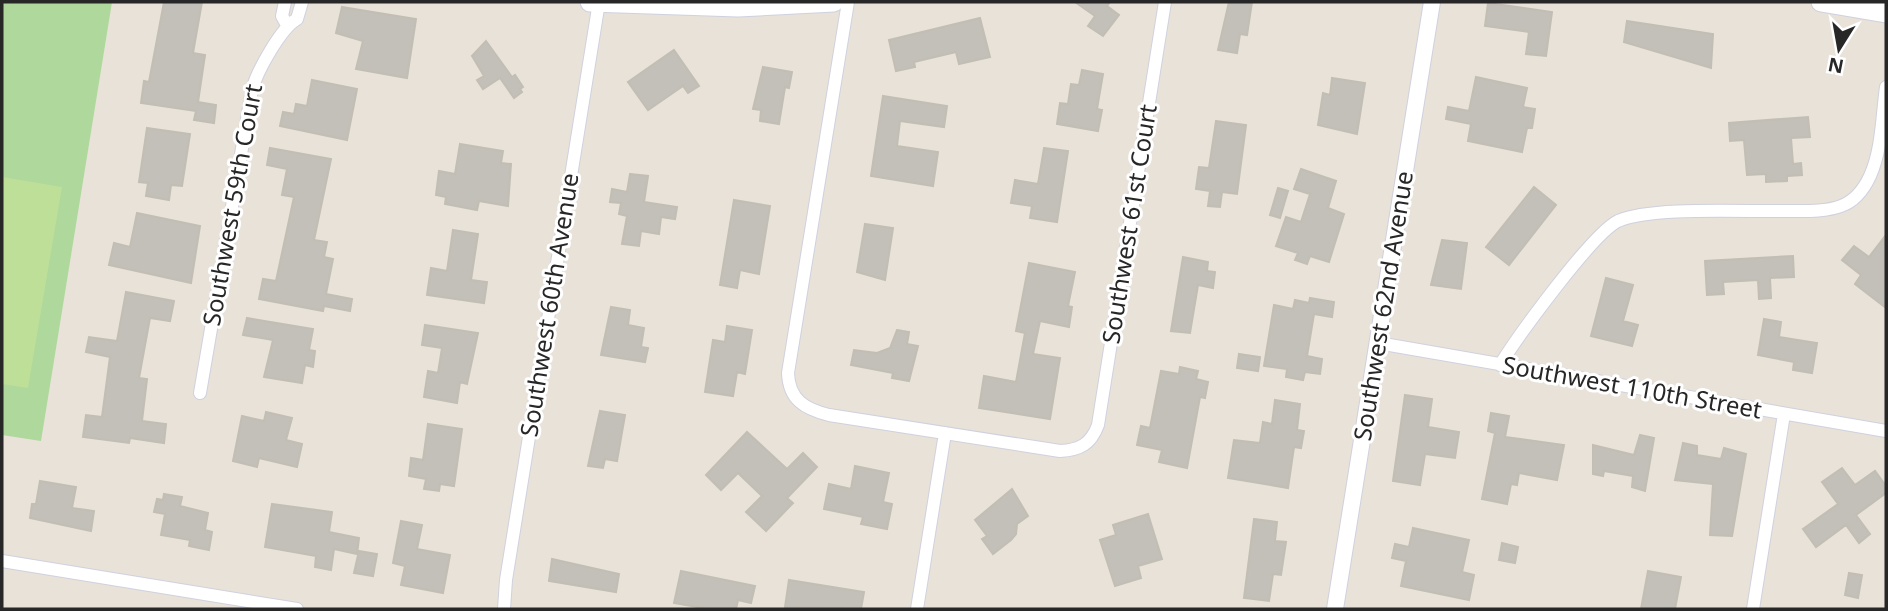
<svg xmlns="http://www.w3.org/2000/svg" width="1888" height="611" viewBox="0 0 1888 611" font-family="'Noto Sans',sans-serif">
	<rect width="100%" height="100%" fill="#e8e2d9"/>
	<path fill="#aed89c" d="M2 2H112L41 441 2 435Z"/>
	<path fill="#bedf98" d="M2 177 62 187 28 388 2 384Z"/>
	<path fill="#c3bfb9" stroke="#c2beb4" stroke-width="2" d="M164 2H202L193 53 205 55 198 102 216 105 214 123 194 120 196 111 141 103 144 81 149 82Z
		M1075 2H1110L1107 6 1119 15 1103 36 1088 26 1095 16Z
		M1229 2H1252L1247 35 1240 34 1237 53 1218 50Z
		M1488 3 1552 12 1546 56 1526 54 1529 32 1485 26Z
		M342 7 416 19 407 78 356 69 363 41 336 33Z
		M980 18 990 57 959 64 956 52 914 62 915 67 896 71 889 40Z
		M1627 21 1713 34 1711 68 1624 42Z
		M486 41 512 77 515 75 523 87 520 89 522 92 514 98 500 78 483 89 477 80 484 76 472 56Z
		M674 50 699 86 688 93 683 86 648 110 628 82Z
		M763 67 792 72 789 88 785 87 779 124 760 121 761 110 753 109Z
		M1082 70 1103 74 1097 109 1102 110 1098 131 1057 124 1060 103 1068 104 1071 84 1079 85Z
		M1476 77 1527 88 1523 107 1535 109 1532 128H1527L1522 152 1468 141 1471 124 1446 119 1448 107 1469 111Z
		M1332 78 1365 83 1357 134 1318 125 1323 93 1330 95Z
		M312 80 357 89 347 140 280 126 283 112 294 114 296 104 307 106Z
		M883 96 947 106 944 127 900 121 897 146 938 152 933 186 871 176Z
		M1808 117 1810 137 1791 138 1793 164 1801 163 1802 175 1787 176V181L1766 182V174L1747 175 1744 140 1730 141 1729 123Z
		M1216 121 1246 125 1237 194 1222 192 1220 207 1208 206 1210 191 1196 189 1199 167 1209 168Z
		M147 128 190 134 182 186 171 185 169 200 146 196 148 183 139 182Z
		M460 144 503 151 501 163 511 164 508 206 479 201 477 210 445 204 446 197 436 195 439 171 455 174Z
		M270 148 331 159 314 240 327 242 324 257 333 259 326 294 352 299 350 311 324 306 323 311 259 299 263 279 276 281 294 197 282 195 287 169 267 165Z
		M1044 148 1068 151 1057 222 1030 218 1032 206 1011 203 1015 180 1038 184Z
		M1301 169 1336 181 1328 208 1344 214 1329 262 1310 256 1307 264 1295 260 1298 253 1276 246 1286 217 1301 222 1310 194 1294 189Z
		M630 174 648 176 644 202 677 207 675 219 661 217 659 234 641 231 639 246 622 244 627 216 619 214 621 203 610 202 612 189 627 192Z
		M1534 187 1556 205 1509 265 1486 247Z
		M1278 188 1288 191 1280 218 1270 215Z
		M734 200 770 206 759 274 740 270 737 288 720 285Z
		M137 213 200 226 191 283 109 265 114 243 130 247Z
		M865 224 893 228 885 280 857 272Z
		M453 230 478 234 471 280 487 282 484 303 427 295 431 268 447 271Z
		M1886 235V308L1855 284 1861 275 1842 260 1854 246 1869 257Z
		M1442 240 1467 243 1461 289 1431 285Z
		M1793 256 1794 277 1770 278 1771 298 1759 299 1758 280 1723 282 1724 294 1707 295 1705 261Z
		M1183 257 1208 262 1207 271 1215 272 1213 288 1198 285 1190 333 1171 331Z
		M1029 263 1075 272 1068 306 1072 307 1069 327 1040 321 1033 354 1060 358 1050 419 979 408 984 376 1016 382 1025 333 1016 331Z
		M1606 278 1633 285 1623 321 1638 325 1632 346 1591 336Z
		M126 292 174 301 170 321 150 318 139 378 147 379 142 421 166 424 164 443 130 438 129 443 83 437 86 415 102 417 110 357 86 352 89 337 117 341Z
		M1310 298 1334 302 1332 317 1314 314 1307 356 1322 359 1320 374 1305 372 1303 380 1286 377 1287 369 1264 366 1274 305 1293 309 1295 300 1309 303Z
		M611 307 630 310 628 325 644 328 641 347 648 348 645 362 601 355Z
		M247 318 313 329 309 350 315 351 313 367 305 365 302 383 264 377 273 340 243 335Z
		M1764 319 1781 322 1779 337 1817 343 1812 373 1793 370 1794 362 1758 355Z
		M425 325 478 333 467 384 460 382 457 403 424 397 428 371 438 373 442 348 422 345Z
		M727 326 752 330 745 374 737 372 733 396 705 392 713 340 725 342Z
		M897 330 909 332 907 344 918 346 909 381 892 378 893 373 851 365 854 350 877 353 890 348Z
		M1239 354 1260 357 1258 371 1237 368Z
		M1180 367 1198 371 1196 379 1208 382 1205 398 1200 397 1187 468 1159 462 1162 450 1137 445 1141 426 1150 428 1161 371 1179 374Z
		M1405 395 1432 399 1428 427 1459 432 1455 458 1425 454 1420 485 1393 481Z
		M1275 400 1300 404 1297 430 1304 431 1301 448 1294 447 1288 488 1228 478 1234 440 1260 443 1263 422 1272 424Z
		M600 411 625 415 617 461 605 459 603 468 588 466Z
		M266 412 292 418 286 440 302 444 297 467 259 458 257 467 233 461 242 416 264 421Z
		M1491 413 1509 416 1505 437 1564 445 1557 480 1519 473 1517 485 1511 484 1507 504 1482 499 1495 433 1488 431Z
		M428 424 462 429 454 486 440 484 439 491 424 489 426 479 409 476 411 458 423 460Z
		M747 432 787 469 803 453 817 467 787 498 793 503 766 531 746 512 762 496 738 473 721 490 706 475Z
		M1640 435 1654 438 1645 491 1632 487 1633 476 1604 471 1603 476 1593 474V445L1634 455Z
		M1683 443 1697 446V455L1721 459 1724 448 1746 454 1732 536 1710 535 1713 484 1675 480Z
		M855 466 889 473 883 502 892 504 887 529 861 524 863 517 824 509 829 484 851 489Z
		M1842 468 1855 485 1875 471 1886 486V493L1856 515 1870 534 1859 543 1846 525 1816 547 1803 529 1838 504 1822 482Z
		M40 481 76 487 72 508 94 511 91 531 30 518 32 504H36Z
		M1012 489 1028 516 1017 524 1016 534 1011 540 993 554 982 539 987 536 975 520Z
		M164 494 182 497 180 506 208 513 205 530 212 532 209 550 189 546 190 540 161 535 165 514 154 512 157 499 163 500Z
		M272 504 332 512 329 532 359 538 357 554 334 549 331 570 315 567 316 556 265 547Z
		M1148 514 1162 559 1138 566 1141 578 1115 586 1100 540 1116 535 1113 525Z
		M1254 519 1277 522 1275 541 1286 542 1281 575 1273 574 1269 601 1244 598Z
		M401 521 422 525 417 549 450 555 443 593 401 585 405 566 393 563Z
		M1413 528 1469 540 1462 572 1474 575 1469 600 1401 586 1406 561 1392 558 1395 544 1409 547Z
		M1502 543 1518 547 1515 563 1499 560Z
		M359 551 377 554 373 576 354 573Z
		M552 559 619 574 616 592 549 581Z
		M681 571 755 586 751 603 738 600 736 609H708L674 603Z
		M1648 571 1681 577 1675 609H1641Z
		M1849 573 1862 575 1858 598 1845 595Z
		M789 580 864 592 861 609 785 607Z"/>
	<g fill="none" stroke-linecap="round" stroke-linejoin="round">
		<g stroke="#cfd1de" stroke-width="14">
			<path id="minor" d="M285 2 282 16 287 25
				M848 2 788 373C789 400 805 409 829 415L1060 451C1080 450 1091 444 1098 425L1165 2
				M1378 343 1886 431
				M1500 365C1518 336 1592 234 1618 221 1651 206 1748 212 1788 211 1805 211 1825 212 1841 206 1855 201 1864 189 1870 176 1882 150 1882 115 1886 87
				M200 393 252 90C257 71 281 28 297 19L302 2
				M2 561 297 609
				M504 609 506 580 599 2
				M917 609 945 433
				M1753 609 1784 414"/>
		</g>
		<g stroke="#cfd1de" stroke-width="18">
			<path id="tertiary" d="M1335 609 1432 2"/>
		</g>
		<g stroke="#cfd1de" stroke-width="21">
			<path id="secondary" d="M590 2 738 7 834 2
				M1821 2 1886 13"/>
		</g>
		<use href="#minor" stroke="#fff" stroke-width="12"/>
		<use href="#tertiary" stroke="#fff" stroke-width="16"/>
		<use href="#secondary" stroke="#fff" stroke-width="19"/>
	</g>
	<g text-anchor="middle" stroke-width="6" stroke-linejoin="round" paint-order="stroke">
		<g font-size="24" fill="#272727" stroke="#fff">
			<text transform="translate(233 205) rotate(-80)" y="8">Southwest 59th Court</text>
			<text transform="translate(1130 224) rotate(-81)" y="8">Southwest 61st Court</text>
			<text transform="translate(550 305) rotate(-81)" y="8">Southwest 60th Avenue</text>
			<text transform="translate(1384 306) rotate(-81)" y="8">Southwest 62nd Avenue</text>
			<text transform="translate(1632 388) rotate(10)" y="8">Southwest 110th Street</text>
		</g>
	</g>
	<rect width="1888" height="611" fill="none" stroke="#272727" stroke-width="7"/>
	<g transform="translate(1839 49) rotate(191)" stroke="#ffffff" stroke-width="5" paint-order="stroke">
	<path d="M0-5L12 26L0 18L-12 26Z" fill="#272727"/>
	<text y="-10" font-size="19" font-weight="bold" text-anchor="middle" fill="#272727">N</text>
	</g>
</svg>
